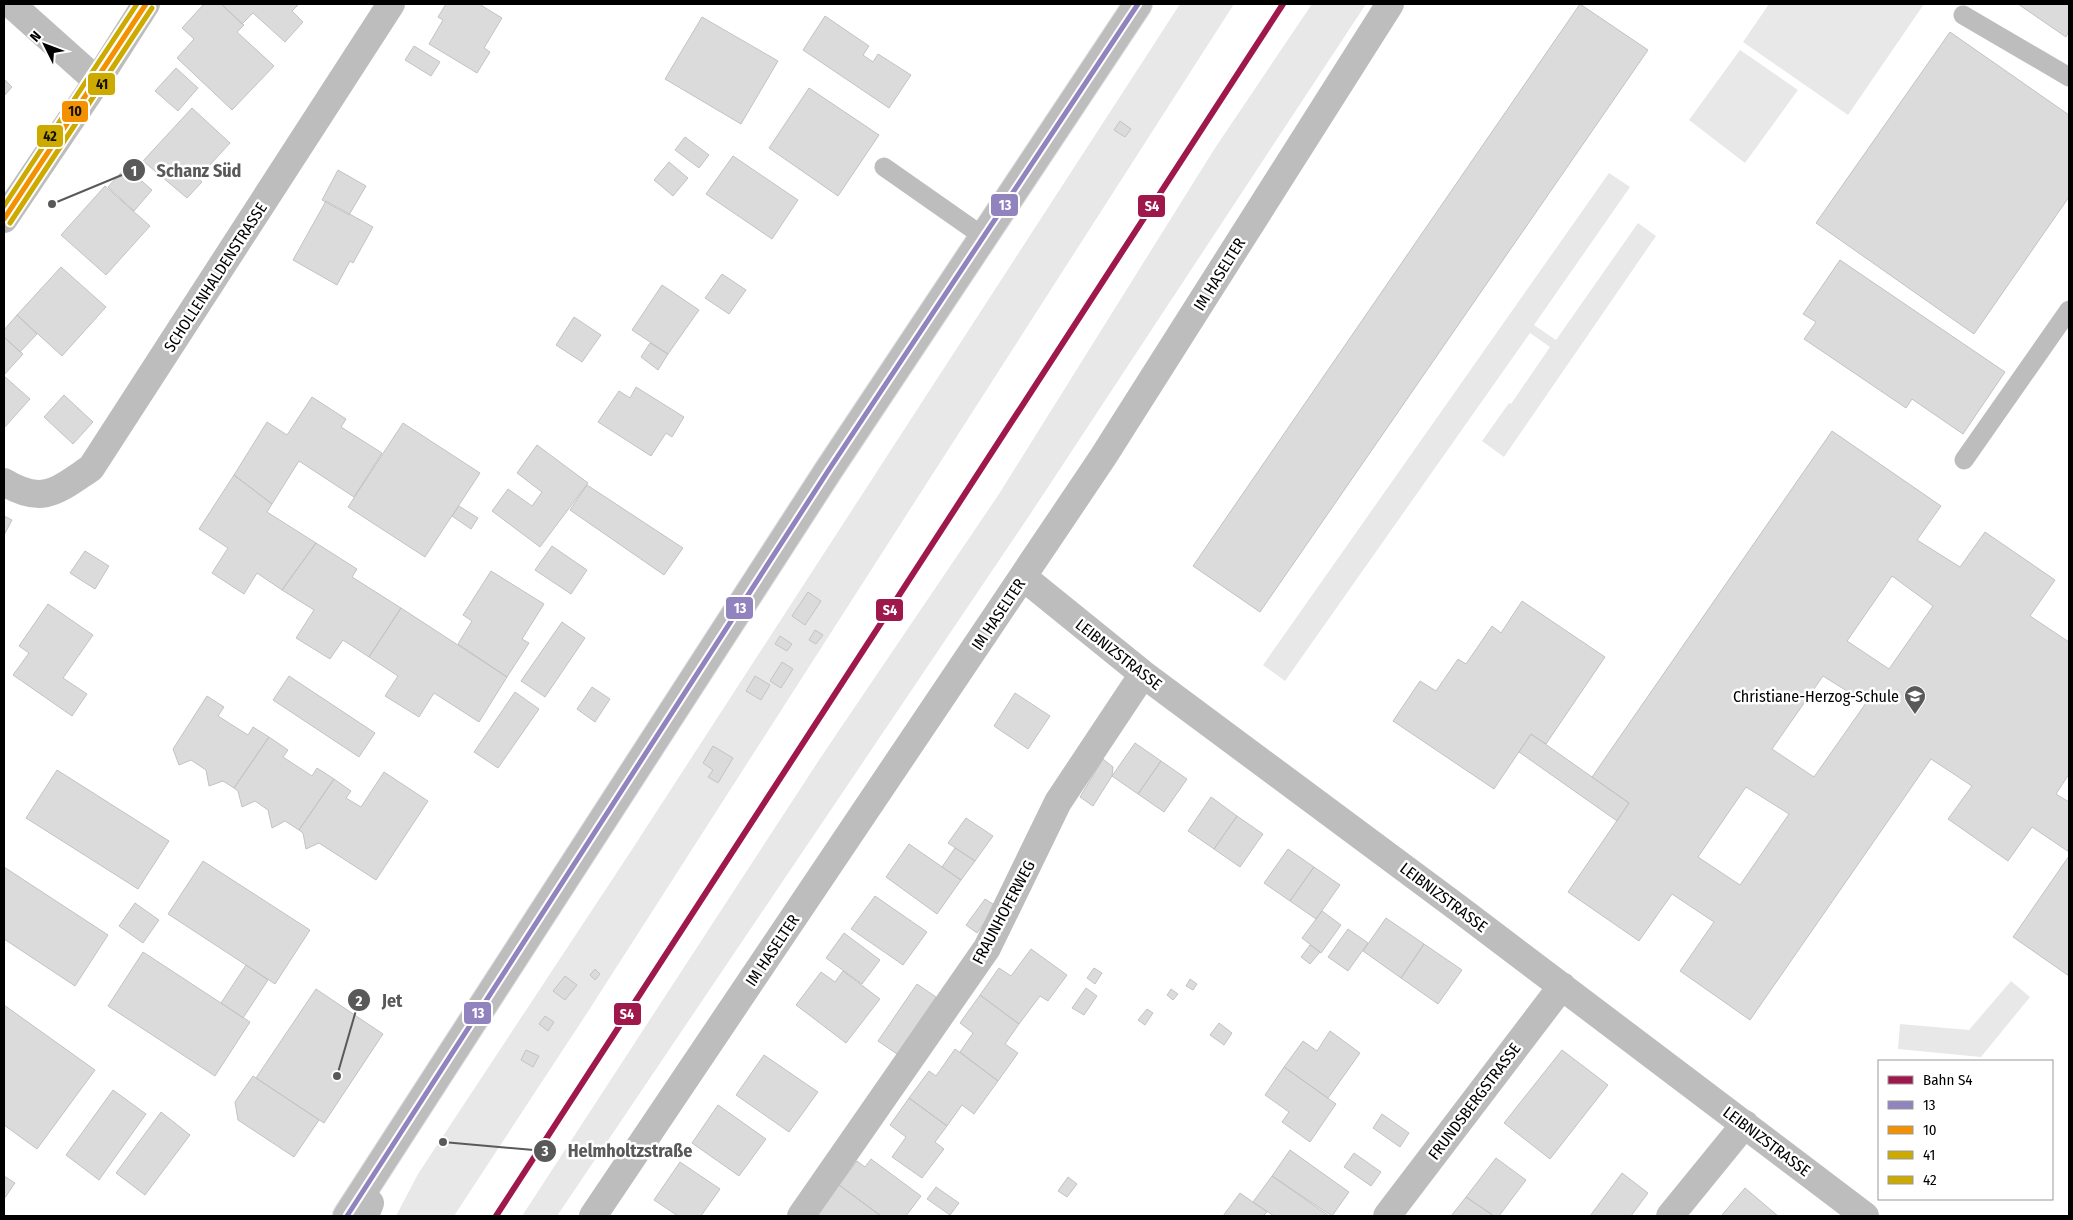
<svg xmlns="http://www.w3.org/2000/svg" width="2073" height="1220" viewBox="0 0 2073 1220" font-family="'Fira Sans Condensed',sans-serif">
	<rect width="100%" height="100%" fill="#fff"/>
	<path fill="#e8e8e8" d="M1180 4H1234L589 1010 454 1216H396L418 1174 631 851Z
		M1312 4H1366L1029 516 557 1216H522L821 757 999 494 1215 148Z
		M1769 4H1924L1848 115 1743 42Z
		M1740 50 1798 90 1745 163 1689 120Z
		M1609 173 1630 187 1534 325 1556 340 1638 223 1656 236 1504 457 1482 441 1509 403 1511 404 1550 347 1530 333 1285 681 1263 665Z
		M2011 981 2030 997 1981 1057 1898 1049 1900 1024 1969 1030Z"/>
	<path fill="#dbdbdb" stroke="#c3c3c3" fill-rule="evenodd" d="M204 4H221L244 25 237 32 274 66 232 110 177 58 194 39 182 28Z
		M221 4H299L292 11 303 22 285 42 253 13 242 24Z
		M446 4H479L502 18 484 48 490 52 477 73 429 44 443 20 438 17Z
		M1580 4 1648 50 1260 612 1193 566Z
		M2018 4H2069V31L2066 37Z
		M825 16 869 46 863 55 873 62 878 54 911 75 889 108 803 50Z
		M702 17 778 61 741 124 665 79Z
		M1950 32 2069 115V197L1974 334 1816 223Z
		M414 46 440 62 431 76 405 60Z
		M176 68 198 88 178 111 155 91Z
		M4 79 12 87 4 96Z
		M809 88 879 135 838 196 769 148Z
		M192 108 230 143 198 178 202 182 187 198 143 161Z
		M1120 121 1131 129 1125 137 1114 130Z
		M685 137 709 155 699 168 675 150Z
		M733 156 798 200 772 239 706 194Z
		M669 162 688 178 673 196 654 180Z
		M126 167 152 190 134 211 108 187Z
		M338 170 366 186 349 215 322 200Z
		M105 186 150 226 106 275 61 235Z
		M326 201 373 227 353 263 350 261 337 285 293 260Z
		M1840 260 2005 372 1963 434 1912 399 1906 408 1804 339 1816 322 1803 314Z
		M61 267 106 307 62 356 17 315Z
		M722 274 746 290 729 314 705 298Z
		M662 285 699 310 668 354 632 330Z
		M17 315 37 334 20 352 4 337V330Z
		M574 317 601 335 582 362 556 345Z
		M4 337 23 354 4 375Z
		M650 343 668 354 658 370 641 357Z
		M4 376 30 399 4 428Z
		M636 387 684 417 672 437 666 433 651 456 598 422 619 391 630 398Z
		M64 395 93 422 73 444 44 417Z
		M312 397 346 419 341 427 382 453 354 497 299 461 272 504 234 475 267 422 287 435Z
		M403 423 480 473 425 557 348 507Z
		M1832 431 1941 506 1917 540 1960 567 1985 532 2055 580 2030 616 2069 642V774L2056 794 2069 802V852L2032 827 2008 861 1948 819 1972 786 1931 759 1750 1020 1680 971 1714 922 1672 894 1639 941 1568 892 1629 803 1592 777ZM1892 576 1933 606 1889 669 1847 641ZM1823 676 1866 703 1814 777 1772 749ZM1746 787 1789 814 1740 885 1698 857Z
		M537 445 588 483 540 547 492 511 508 489 532 506 542 492 517 473Z
		M234 475 272 504 267 512 316 543 282 590 257 573 244 594 212 573 228 548 199 529Z
		M587 485 683 548 664 575 570 510Z
		M459 506 478 518 471 529 452 516Z
		M4 516 12 520 4 535Z
		M316 543 357 569 352 577 401 608 369 657 343 640 330 659 296 638 314 610 282 590Z
		M552 546 587 570 571 594 535 570Z
		M85 551 109 566 95 589 70 573Z
		M491 571 544 604 522 639 529 643 507 677 458 644 472 621 463 615Z
		M808 592 821 601 805 625 792 616Z
		M1522 601 1605 657 1546 744 1531 734 1494 789 1393 721 1420 681 1436 691 1458 659 1466 664 1492 626 1501 633Z
		M48 604 93 635 63 678 87 694 72 716 13 675 29 653 19 646Z
		M401 608 507 677 479 722 434 693 419 717 385 696 398 676 369 657Z
		M562 622 585 638 545 697 521 681Z
		M815 630 823 635 816 644 809 640Z
		M780 636 792 644 787 651 775 644Z
		M782 662 793 669 781 688 770 681Z
		M289 676 375 733 359 757 273 700Z
		M755 676 770 685 761 700 746 691Z
		M592 687 610 699 595 722 577 709Z
		M515 692 539 709 498 768 474 752Z
		M1015 693 1050 716 1028 749 994 726Z
		M207 696 224 707 218 716 248 735 253 727 269 737 234 788 223 781 209 786 206 770 191 760 179 765 173 749Z
		M1531 734 1629 803 1617 821 1519 752Z
		M269 737 288 750 283 757 312 776 317 768 334 779 299 830 285 821 272 828 268 810 255 801 242 807 238 791 234 788Z
		M1135 743 1161 761 1138 794 1112 776Z
		M713 746 733 758 718 783 708 777 713 770 703 763Z
		M1103 759 1113 767 1112 776 1093 806 1080 797Z
		M1161 761 1187 779 1164 812 1138 794Z
		M57 770 169 841 138 889 26 818Z
		M384 772 428 801 376 880 319 843 306 849 303 833 299 830 334 779 351 791 346 798 361 807Z
		M1211 797 1237 816 1214 849 1188 831Z
		M1237 816 1263 834 1240 867 1214 849Z
		M966 818 993 836 975 861 948 843Z
		M909 844 961 880 937 914 886 877Z
		M955 848 975 861 961 880 942 867Z
		M1288 849 1314 867 1290 901 1264 883Z
		M2069 856V976L2013 937Z
		M203 861 310 930 275 984 168 914Z
		M4 867 108 935 75 986 4 939Z
		M1314 867 1340 885 1316 919 1290 901Z
		M875 896 927 932 903 965 851 929Z
		M985 899 996 906 977 933 966 925Z
		M135 903 159 920 143 943 119 926Z
		M1322 911 1341 925 1321 953 1302 938Z
		M1386 918 1424 944 1401 978 1363 951Z
		M1348 929 1368 943 1348 971 1328 957Z
		M844 933 880 960 862 984 826 958Z
		M1424 944 1462 970 1438 1004 1401 978Z
		M1310 945 1320 952 1310 964 1301 957Z
		M1031 949 1067 975 1048 1001 1040 996 1019 1024 980 995 999 968 1011 976Z
		M143 952 250 1022 215 1076 108 1006Z
		M246 965 268 980 243 1018 221 1003Z
		M1094 968 1102 973 1095 984 1087 978Z
		M595 969 600 974 595 980 590 975Z
		M843 971 880 999 846 1043 796 1005 821 972 835 982Z
		M565 976 577 985 565 1000 553 991Z
		M1190 979 1197 984 1193 990 1186 986Z
		M917 984 936 997 897 1054 878 1041Z
		M1086 988 1097 996 1084 1015 1072 1008Z
		M316 989 383 1034 324 1123 256 1078Z
		M1171 989 1178 994 1173 1000 1167 995Z
		M980 995 1019 1024 1005 1044 1018 1053 998 1081 960 1052 973 1033 960 1023Z
		M4 1005 95 1070 37 1149 4 1125Z
		M1147 1009 1153 1013 1145 1025 1138 1020Z
		M545 1016 554 1022 548 1031 539 1024Z
		M1219 1023 1232 1033 1224 1045 1210 1035Z
		M1330 1031 1360 1053 1328 1098 1284 1067 1303 1041 1317 1051Z
		M955 1049 998 1081 974 1114 962 1105 947 1126 909 1098 929 1071 936 1076Z
		M526 1050 539 1056 533 1067 521 1060Z
		M1562 1050 1608 1085 1550 1159 1504 1123Z
		M764 1055 818 1092 789 1132 736 1095Z
		M1284 1067 1336 1104 1310 1142 1282 1122 1289 1112 1265 1095Z
		M253 1076 319 1120 294 1157 238 1120 235 1102Z
		M113 1090 146 1114 99 1180 66 1155Z
		M909 1098 947 1126 935 1142 944 1149 922 1178 892 1157 906 1137 890 1125Z
		M718 1105 766 1139 739 1176 692 1143Z
		M161 1112 190 1135 145 1195 116 1173Z
		M1382 1114 1409 1133 1400 1147 1373 1128Z
		M1290 1150 1349 1192 1332 1216 1272 1176Z
		M1354 1153 1381 1172 1371 1186 1344 1167Z
		M1496 1158 1526 1180 1499 1216H1494L1466 1197Z
		M871 1159 921 1196 906 1216H881L839 1185 857 1161 865 1167Z
		M680 1162 720 1189 701 1216H678L654 1200Z
		M1622 1173 1648 1193 1631 1216H1590Z
		M4 1176 15 1183 4 1199Z
		M1272 1176 1329 1216H1274L1253 1202Z
		M1068 1177 1077 1184 1067 1197 1058 1191Z
		M839 1185 881 1216H817Z
		M936 1187 959 1203 950 1215 927 1199Z
		M1745 1188 1778 1216H1721Z
		M1240 1193 1267 1212 1263 1216H1223Z
		M1466 1197 1494 1216H1451Z"/>
	<g fill="none" stroke-linecap="round" stroke-linejoin="round">
		<g stroke="#dbdbdb" stroke-width="30">
			<path id="primary" d="M347 1216 828 471 1138 4"/>
		</g>
		<path stroke="#bdbdbd" stroke-width="19" d="M1963 15 2069 77
			M884 167 984 237
			M1964 460 2069 310"/>
		<path stroke="#bdbdbd" stroke-width="28" d="M11 4 97 81
			M4 219 97 81 146 4
			M4 482C43 506 58 490 91 468L391 4
			M1023 577 1143 674 1458 908 1865 1216
			M360 1197 370 1203 365 1216
			M593 1216 1103 457 1390 4
			M801 1216 987 948 1058 802 1143 674
			M1387 1216 1562 986
			M1670 1216 1745 1124"/>
		<use href="#primary" stroke="#bdbdbd" stroke-width="28"/>
		<g stroke="#fff" stroke-width="9">
			<path id="bus-1" d="M347 1216 828 471 1138 4"/>
		</g>
		<g stroke="#fff" stroke-width="9">
			<path id="bus-2" d="M4 219 146 4"/>
		</g>
		<g stroke="#fff" stroke-width="9">
			<path id="bus-3" d="M10 223 152 8"/>
		</g>
		<g stroke="#fff" stroke-width="9">
			<path id="bus-4" d="M4 206 137 4"/>
		</g>
		<use href="#bus-1" stroke="#9184be" stroke-width="5"/>
		<use href="#bus-2" stroke="#f39100" stroke-width="5"/>
		<use href="#bus-3" stroke="#ca0" stroke-width="5"/>
		<use href="#bus-4" stroke="#ca0" stroke-width="5"/>
		<g stroke="#fff" stroke-width="10">
			<path id="rail-1" d="M496 1216 1283 4"/>
		</g>
		<use href="#rail-1" stroke="#9f184c" stroke-width="6"/>
	</g>
	<defs>
		<g id="school-pin" transform="scale(1.125)"><path d="M0 17L-7.5 6A9.5 9.5 0 1 1 7.5 6Z" fill="#595959" stroke="#fff"/><path d="M0-5L7-2L0 1L-7-2ZM-4 1L0 2.5L4 1V4Q0 6-4 4Z" fill="#fff"/></g>
	</defs>
	<g fill-rule="evenodd">
		<use href="#school-pin" x="1915" y="696"/>
	</g>
	<g text-anchor="middle" stroke-width="5" stroke-linejoin="round" paint-order="stroke">
		<g font-size="16" fill="#000" stroke="#fff">
			<text transform="translate(1219 274) rotate(-58)" y="6">IM HASELTER</text>
			<text transform="translate(215 277) rotate(-57)" y="6">SCHOLLENHALDENSTRASSE</text>
			<text transform="translate(998 614) rotate(-56)" y="6">IM HASELTER</text>
			<text transform="translate(1119 654) rotate(38)" y="6">LEIBNIZSTRASSE</text>
			<text transform="translate(1444 897) rotate(37)" y="6">LEIBNIZSTRASSE</text>
			<text transform="translate(1003 912) rotate(-62)" y="6">FRAUNHOFERWEG</text>
			<text transform="translate(772 950) rotate(-56)" y="6">IM HASELTER</text>
			<text transform="translate(1474 1101) rotate(-53)" y="6">FRUNDSBERGSTRASSE</text>
			<text transform="translate(1767 1141) rotate(37)" y="6">LEIBNIZSTRASSE</text>
		</g>
		<g font-size="16" fill="#000" stroke="#fff" text-anchor="end">
			<text x="1899" y="702">Christiane-Herzog-Schule</text>
		</g>
	</g>
	<path fill="none" stroke="#595959" stroke-width="2" d="M52 204L134 170M337 1076L359 1000M443 1142L545 1151"/>
	<g fill="#595959" stroke="#fff" stroke-width="2">
		<circle cx="52" cy="204" r="5"/>
		<circle cx="337" cy="1076" r="5"/>
		<circle cx="443" cy="1142" r="5"/>
		<circle cx="134" cy="170" r="12"/>
		<circle cx="359" cy="1000" r="12"/>
		<circle cx="545" cy="1151" r="12"/>
	</g>
	<g font-size="15" text-anchor="middle" font-weight="bold" fill="#fff">
		<text x="134" y="176">1</text>
		<text x="359" y="1006">2</text>
		<text x="545" y="1156">3</text>
	</g>
	<g font-size="18" text-anchor="middle" font-weight="bold" fill="#595959" stroke="#fff" stroke-width="5" stroke-linejoin="round" paint-order="stroke">
		<text x="199" y="177">Schanz Süd</text>
		<text x="392" y="1007">Jet</text>
		<text x="630" y="1157">Helmholtzstraße</text>
	</g>
	<g stroke="#fff" stroke-width="2">
		<rect x="87" y="72" width="29" height="24" rx="5" fill="#ca0"/>
		<rect x="61" y="100" width="28" height="23" rx="5" fill="#f39100"/>
		<rect x="36" y="124" width="28" height="24" rx="5" fill="#ca0"/>
		<rect x="990" y="193" width="29" height="24" rx="5" fill="#9184be"/>
		<rect x="1137" y="194" width="29" height="24" rx="5" fill="#9f184c"/>
		<rect x="725" y="596" width="29" height="24" rx="5" fill="#9184be"/>
		<rect x="875" y="598" width="29" height="24" rx="5" fill="#9f184c"/>
		<rect x="463" y="1001" width="29" height="24" rx="5" fill="#9184be"/>
		<rect x="613" y="1002" width="29" height="24" rx="5" fill="#9f184c"/>
	</g>
	<g font-size="14" text-anchor="middle" font-weight="bold" fill="#fff">
		<text x="1005" y="210">13</text>
		<text x="1152" y="211">S4</text>
		<text x="740" y="613">13</text>
		<text x="890" y="615">S4</text>
		<text x="478" y="1018">13</text>
		<text x="627" y="1019">S4</text>
	</g>
	<g font-size="14" text-anchor="middle" font-weight="bold" fill="#111">
		<text x="102" y="89">41</text>
		<text x="75" y="116">10</text>
		<text x="50" y="141">42</text>
	</g>
	<rect width="2073" height="1220" fill="none" stroke="#000000" stroke-width="10"/>
	<rect x="1878" y="1060" width="175" height="140" fill="#ffffff" stroke="#999999"/>
	<rect x="1888" y="1076" width="25" height="8" fill="#9f184c" stroke="#999999"/>
	<text x="1923" y="1085" font-size="15" fill="#000000">Bahn S4</text>
	<rect x="1888" y="1101" width="25" height="8" fill="#9184be" stroke="#999999"/>
	<text x="1923" y="1110" font-size="15" fill="#000000">13</text>
	<rect x="1888" y="1126" width="25" height="8" fill="#f39100" stroke="#999999"/>
	<text x="1923" y="1135" font-size="15" fill="#000000">10</text>
	<rect x="1888" y="1151" width="25" height="8" fill="#ccaa00" stroke="#999999"/>
	<text x="1923" y="1160" font-size="15" fill="#000000">41</text>
	<rect x="1888" y="1176" width="25" height="8" fill="#ccaa00" stroke="#999999"/>
	<text x="1923" y="1185" font-size="15" fill="#000000">42</text>
	<g transform="translate(45 45) rotate(312)" stroke="#ffffff" stroke-width="4" paint-order="stroke">
	<path d="M0-4L9 19L0 12L-9 19Z" fill="#000000"/>
	<text y="-8" font-size="14" font-weight="bold" text-anchor="middle" fill="#000000">N</text>
	</g>
</svg>
